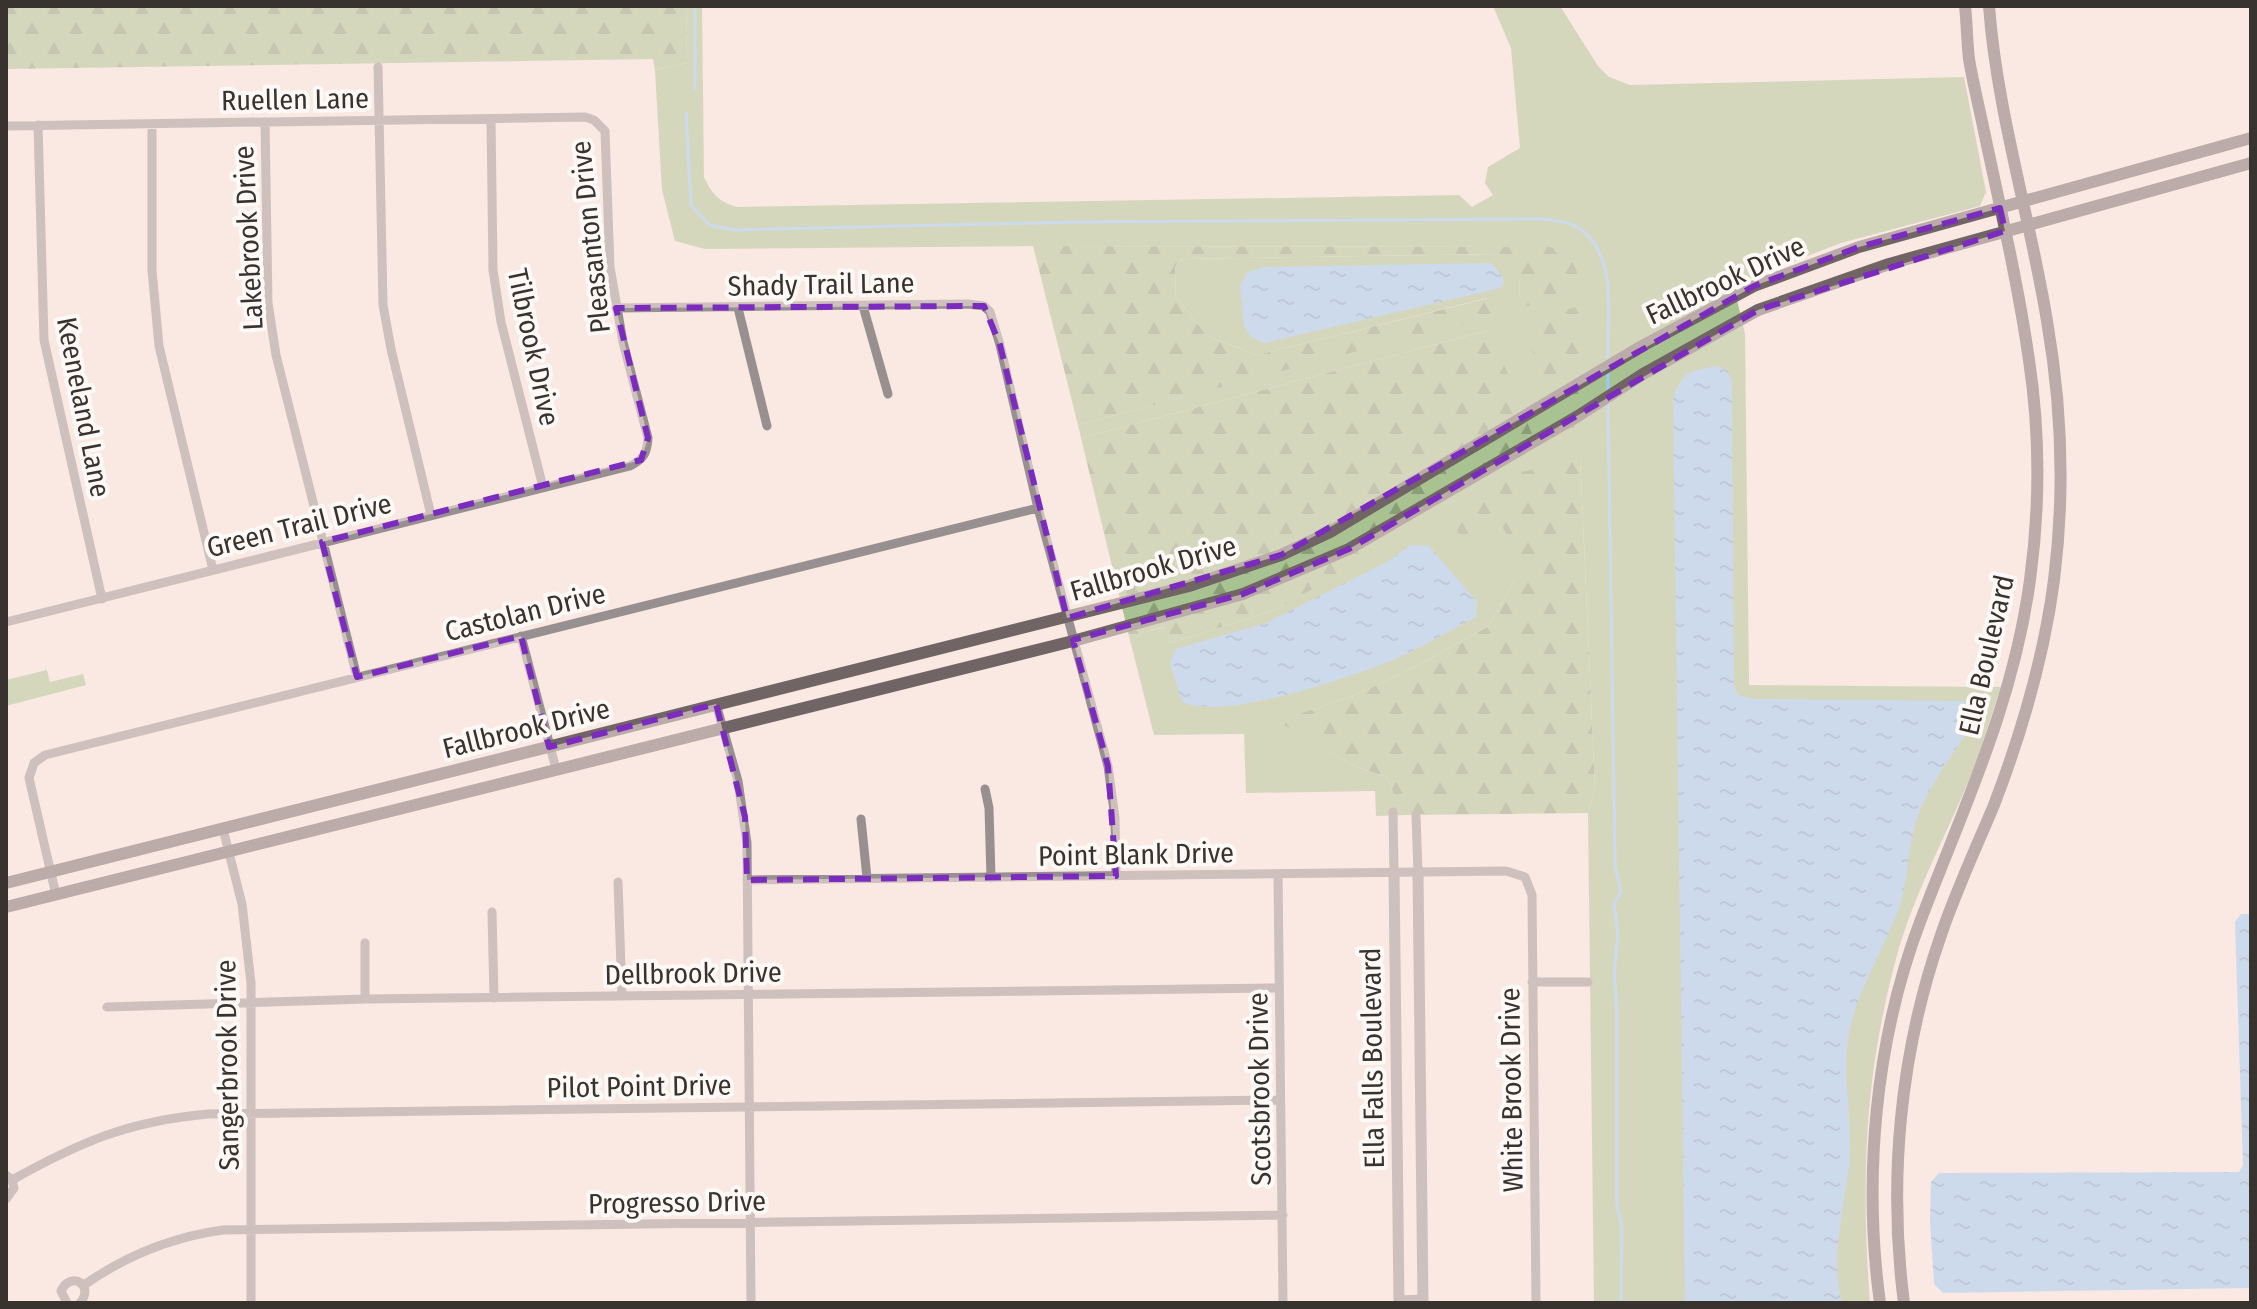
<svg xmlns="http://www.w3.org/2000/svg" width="2257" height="1309" viewBox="0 0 2257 1309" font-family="'Fira Sans Condensed',sans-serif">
	<defs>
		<pattern id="forest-firs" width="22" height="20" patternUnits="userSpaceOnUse" patternTransform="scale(2)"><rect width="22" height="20" fill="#a8c391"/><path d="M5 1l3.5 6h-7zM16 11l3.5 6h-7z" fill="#8a9f77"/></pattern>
		<pattern id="water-ripples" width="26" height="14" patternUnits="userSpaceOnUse" patternTransform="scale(2)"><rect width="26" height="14" fill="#98caf9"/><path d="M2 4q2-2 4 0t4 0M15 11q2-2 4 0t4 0" fill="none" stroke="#7da5ca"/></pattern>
	</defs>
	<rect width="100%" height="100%" fill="#fae8e2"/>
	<path fill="#a8c391" d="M686 6H702L704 177C712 194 719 202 737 207L1459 195 1472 207 1493 195 1485 183 1488 167 1520 148 1511 48 1493 6H1560L1598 66 1609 77 1630 85 1964 77 1986 192 1980 206 1841 243 1774 269 1734 287 1745 334 1749 685 2001 687C1992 712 1985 738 1976 762 1951 828 1914 891 1896 959 1864 1077 1861 1182 1870 1303H1594L1588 813 1595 788 1580 455 1502 527 1522 557 1514 567V581L1489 626 1409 670 1353 696 1278 721 1354 766 1387 777 1395 797 1407 807V815L1376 816 1375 791 1246 793 1244 734 1154 735 1129 636 1166 627 1171 643 1275 610 1390 543 1490 330 1081 438 1078 425 1501 312 1488 298 1257 355 1207 336 1176 297 1175 267 1182 259 1497 254C1531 274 1516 276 1520 308L1551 247 1033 246 705 249 675 241 662 190 655 70 687 63Z
		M47 670 50 682 83 674 86 685 6 706V680Z"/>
	<path fill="url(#forest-firs)" d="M6 6H686L687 63 655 70 653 59 6 69Z
		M1033 246 1551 247 1572 260 1585 291 1519 308C1518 276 1528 273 1497 254L1182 259 1175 267 1176 297 1207 336 1257 355 1489 298 1502 313 1078 425Z
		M1586 304 1583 427 1565 429 1521 323Z
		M1490 330 1534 439 1443 488 1418 519 1390 543 1357 564 1275 610 1171 643 1165 627 1129 636 1081 438Z
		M1580 455 1595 788 1588 813 1407 815 1406 807 1395 797 1387 777 1354 766 1277 721 1353 696 1409 670 1489 626 1514 581V567L1521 557 1502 527 1470 546 1457 532 1449 509 1522 472Z"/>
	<path fill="url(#water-ripples)" d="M1491 263 1503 277 1504 283 1500 288 1264 343 1251 337 1244 326 1240 286 1248 272 1266 267Z
		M1717 366 1728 371 1732 384 1734 686 1738 695 1753 699 1961 701 1970 705 1973 712 1972 725C1952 756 1926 788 1915 825 1908 852 1908 880 1899 908 1882 955 1851 998 1847 1049 1844 1088 1853 1126 1849 1165 1844 1210 1830 1258 1842 1303H1685L1673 399C1683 370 1688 372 1717 366Z
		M1411 545 1429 546 1477 602 1476 617C1445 633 1415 652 1383 664 1340 680 1222 721 1182 702L1170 663 1176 649 1266 623 1387 562Z
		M2241 914H2251V1288L1943 1293 1934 1284 1930 1221 1931 1182 1939 1173 2239 1172 2243 1165 2235 922Z"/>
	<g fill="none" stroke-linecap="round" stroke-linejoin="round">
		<path stroke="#98caf9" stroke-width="3" d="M695 6V89
			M686 113 691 205 709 225 735 230 1076 222 1542 219C1556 220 1573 222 1584 232 1618 260 1607 321 1608 360
			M1608 372V392
			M1608 400 1615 866 1621 892 1614 904 1618 935 1614 971 1617 1010V1206L1622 1227 1621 1303"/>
		<path stroke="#989090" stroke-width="9" d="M378 67 383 305 391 349 431 515
			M491 119 493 270 501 322 543 487
			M265 122 268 303 276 355 357 677
			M152 124V270L159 346 213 570
			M38 125 44 340 102 599
			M6 126 585 117 594 120 605 131 610 267 623 342 648 438C647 453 644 459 630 466L6 622
			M863 306 888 394
			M616 308 968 304 984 306 990 312 1000 345 1038 508 1108 766 1115 818 1116 876
			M738 308 767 426
			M521 636 556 769
			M716 704 738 781 747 843 751 1303
			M985 789 989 808 991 878
			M1393 812 1394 872
			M1416 816 1418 872
			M861 819 867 878
			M223 829 242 904 251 983V1303
			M1278 875 1283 1303
			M747 880 1506 871 1525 877 1532 895 1536 1303
			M618 882 622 996
			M56 895 29 778 34 763 45 755 1038 508
			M492 912 494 998
			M365 943V999
			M1532 982H1588
			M107 1007 365 999 1279 988
			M6 1175 12 1180 14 1188 6 1199
			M12 1180C80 1142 129 1121 208 1114L1280 1100
			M84 1285C127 1255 171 1237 223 1230L1283 1215
			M67 1303 61 1291C71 1270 95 1285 80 1303"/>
		<path stroke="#989090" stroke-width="11" d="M1394 872 1399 1303
			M1418 872 1423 1303
			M1399 1301 1422 1300"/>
		<path stroke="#706465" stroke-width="12" d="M6 883 1189 586 1281 555 1330 532 1642 346 1754 286 1859 247 2251 138
			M6 907 1073 641 1243 594 1349 549 1578 416 1643 374 1758 310 1889 264 2251 163
			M1880 1303C1863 1178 1875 1041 1920 922 1964 806 2013 705 2030 580 2040 507 2040 433 2029 360 2018 283 2000 207 1984 131 1979 107 1973 83 1969 59 1967 42 1967 24 1965 6
			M1904 1303C1888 1180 1900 1052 1941 935 1956 891 1976 848 1994 805 2022 732 2044 657 2054 580 2065 493 2062 407 2047 321 2030 216 1997 113 1989 6"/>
	</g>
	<path d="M0 0H2257V1309H0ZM2000 208 2005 231 1758 310 1349 549 1243 594 1073 640 1108 766 1116 876 747 880 745 817 716 704 549 747 521 636 357 677 322 542 641 460 648 438 616 308 984 306 1000 345 1067 618 1281 555 1754 286 1859 247Z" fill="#fae8e2" fill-opacity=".55" fill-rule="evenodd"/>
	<path fill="none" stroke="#7b2cbf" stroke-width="6" stroke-dasharray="16 10" stroke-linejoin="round" d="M2000 208 2005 231 1758 310 1349 549 1243 594 1073 640 1108 766 1116 876 747 880 745 817 716 704 549 747 521 636 357 677 322 542 641 460 648 438 616 308 984 306 1000 345 1067 618 1281 555 1754 286 1859 247Z"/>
	<g text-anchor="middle" stroke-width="8" stroke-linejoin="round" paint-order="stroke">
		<g font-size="28" fill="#393330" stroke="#fcf9f7">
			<text transform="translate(295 99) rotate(-1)" y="10">Ruellen Lane</text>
			<text transform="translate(590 237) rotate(-96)" y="10">Pleasanton Drive</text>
			<text transform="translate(248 238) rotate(-93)" y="10">Lakebrook Drive</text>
			<text transform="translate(1725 280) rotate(-25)" y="10">Fallbrook Drive</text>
			<text transform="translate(821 284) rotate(-1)" y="10">Shady Trail Lane</text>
			<text transform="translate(534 347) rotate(78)" y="10">Tilbrook Drive</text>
			<text transform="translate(84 407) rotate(79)" y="10">Keeneland Lane</text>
			<text transform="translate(299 525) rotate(-14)" y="10">Green Trail Drive</text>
			<text transform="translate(1153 568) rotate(-16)" y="10">Fallbrook Drive</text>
			<text transform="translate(525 612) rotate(-14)" y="10">Castolan Drive</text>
			<text transform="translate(1986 655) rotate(-77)" y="10">Ella Boulevard</text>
			<text transform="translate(526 728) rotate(-14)" y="10">Fallbrook Drive</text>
			<text transform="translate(1136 854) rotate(-1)" y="10">Point Blank Drive</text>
			<text transform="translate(693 973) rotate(-1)" y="10">Dellbrook Drive</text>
			<text transform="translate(1372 1058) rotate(-91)" y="10">Ella Falls Boulevard</text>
			<text transform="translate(227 1065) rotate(-91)" y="10">Sangerbrook Drive</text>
			<text transform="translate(639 1086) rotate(-1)" y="10">Pilot Point Drive</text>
			<text transform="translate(1259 1089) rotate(-91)" y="10">Scotsbrook Drive</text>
			<text transform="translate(1511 1090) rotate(-91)" y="10">White Brook Drive</text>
			<text transform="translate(677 1202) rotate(-1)" y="10">Progresso Drive</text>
		</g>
	</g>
	<rect width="2257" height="1309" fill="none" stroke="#393330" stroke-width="16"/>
</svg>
